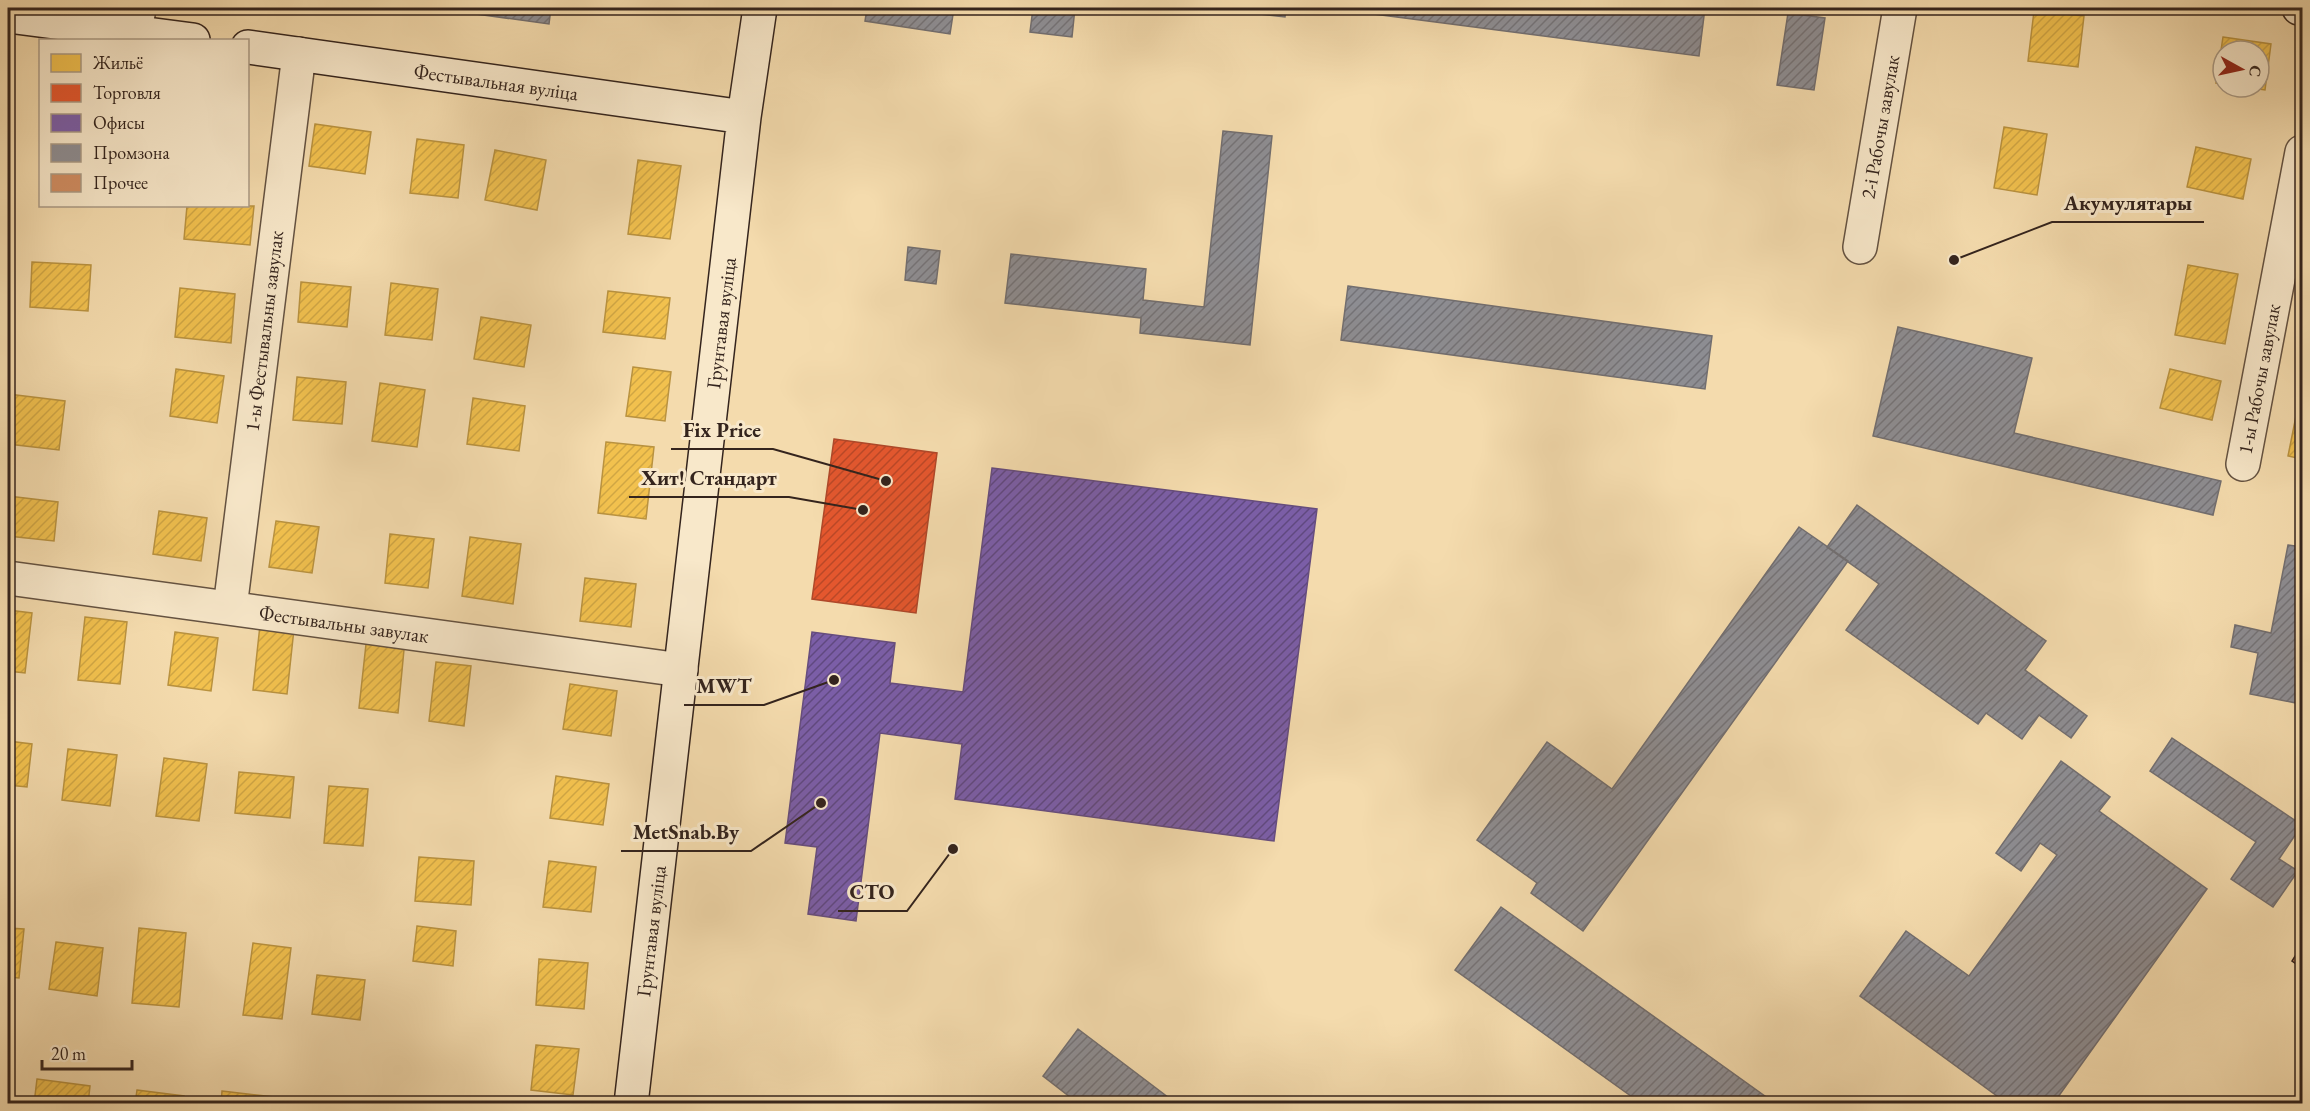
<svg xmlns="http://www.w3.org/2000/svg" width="2310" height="1111" viewBox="0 0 2310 1111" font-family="'EB Garamond',serif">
	<defs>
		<pattern id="homes-hatch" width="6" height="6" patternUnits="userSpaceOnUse" patternTransform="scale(1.5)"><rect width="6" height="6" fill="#f2c14e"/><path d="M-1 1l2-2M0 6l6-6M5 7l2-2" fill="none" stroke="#d0a644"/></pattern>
		<pattern id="shops-hatch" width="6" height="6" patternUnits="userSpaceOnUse" patternTransform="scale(1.5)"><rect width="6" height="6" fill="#e4572e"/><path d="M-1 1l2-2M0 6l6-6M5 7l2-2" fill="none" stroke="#ba4827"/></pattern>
		<pattern id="offices-hatch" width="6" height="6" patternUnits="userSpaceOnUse" patternTransform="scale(1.5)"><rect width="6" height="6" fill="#7b5ea7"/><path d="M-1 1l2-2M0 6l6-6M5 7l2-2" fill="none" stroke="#604980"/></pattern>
		<pattern id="industry-hatch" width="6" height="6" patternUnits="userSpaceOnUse" patternTransform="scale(1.5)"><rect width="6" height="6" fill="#8d8d92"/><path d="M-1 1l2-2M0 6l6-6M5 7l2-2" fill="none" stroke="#747377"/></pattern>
		<pattern id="building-hatch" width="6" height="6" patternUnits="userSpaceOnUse" patternTransform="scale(1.5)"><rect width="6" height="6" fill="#d08d62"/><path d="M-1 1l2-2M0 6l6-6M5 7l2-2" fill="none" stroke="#aa7350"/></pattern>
	</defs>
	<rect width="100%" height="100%" fill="#f4dbad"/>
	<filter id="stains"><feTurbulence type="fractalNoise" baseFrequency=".00333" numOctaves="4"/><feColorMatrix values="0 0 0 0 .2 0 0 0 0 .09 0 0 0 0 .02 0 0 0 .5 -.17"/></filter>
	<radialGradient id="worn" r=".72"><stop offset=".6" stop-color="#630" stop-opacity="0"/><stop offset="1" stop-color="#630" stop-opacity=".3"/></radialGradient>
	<path fill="url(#homes-hatch)" stroke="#b9923f" stroke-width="1.5" d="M2034 11 2084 16 2078 67 2028 61Z
		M2223 37 2271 44 2265 90 2244 87H2259V51H2223V84L2216 83Z
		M315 124 371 132 365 174 309 166Z
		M2004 127 2047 134 2037 195 1994 188Z
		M417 139 464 145 458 198 410 193Z
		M2196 147 2251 159 2243 199 2187 187Z
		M495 150 546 160 537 210 485 200Z
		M638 160 681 166 670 239 628 234Z
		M187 206H254L250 245 184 239Z
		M32 262 91 265 88 311 30 307Z
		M2188 265 2238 274 2225 344 2175 335Z
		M301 282 351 287 347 327 298 322Z
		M391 283 438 289 432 340 385 335Z
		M180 288 235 294 231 343 175 337Z
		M608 291 670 298 665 339 603 332Z
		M481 317 531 325 524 367 474 359Z
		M633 367 671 372 665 421 626 416Z
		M176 369 224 376 217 423 170 416Z
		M2170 369 2221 381 2212 420 2160 408Z
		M297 377 346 382 342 424 293 420Z
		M380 383 425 390 417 447 372 441Z
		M8 394 65 401 59 450 8 444Z
		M473 398 525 406 519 451 467 444Z
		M2297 411 2302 412V459L2288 456Z
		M606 442 654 447 646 519 598 513Z
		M8 496 58 502 54 541 8 536Z
		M159 511 207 518 201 561 153 554Z
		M276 521 319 527 312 573 269 567Z
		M390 534 434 539 428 588 385 583Z
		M470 537 521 544 513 604 462 596Z
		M585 578 636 584 631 627 580 621Z
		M8 610 32 613 25 673 8 671Z
		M85 617 127 622 120 684 78 680Z
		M260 625 294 629 287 694 253 690Z
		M175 632 218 638 211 691 168 685Z
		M367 635 405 639 398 713 359 708Z
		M436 662 471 666 464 726 429 721Z
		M570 684 617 691 611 736 563 729Z
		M8 741 32 744 27 787 8 785Z
		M68 749 117 755 110 806 62 800Z
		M164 758 207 764 199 821 156 816Z
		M239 772 294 777 290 818 235 813Z
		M556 776 609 784 603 825 550 818Z
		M329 786 368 789 363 846 324 843Z
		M419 857 474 861 471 905 415 901Z
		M549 861 596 867 591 912 543 907Z
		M417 926 456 931 453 966 413 961Z
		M8 928 24 929 19 978 8 977Z
		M139 928 186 933 179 1007 132 1003Z
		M56 942 103 948 97 996 49 989Z
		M253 943 291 948 282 1019 243 1015Z
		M539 959 588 963 584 1009 536 1005Z
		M317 975 365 980 360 1020 312 1014Z
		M536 1045 579 1049 573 1095 531 1090Z
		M37 1079 90 1086 88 1104H34Z
		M137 1090 184 1096 183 1104H135Z
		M222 1091 274 1097 273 1104H221Z
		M327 1100 360 1104H327Z"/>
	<path fill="url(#shops-hatch)" stroke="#af4829" stroke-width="1.5" d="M834 439 937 453 916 613 812 599Z"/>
	<path fill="url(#offices-hatch)" stroke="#664d7e" stroke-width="1.5" d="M992 468 1317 509 1274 841 955 799 962 744 880 733 856 921 808 914 817 847 785 843 812 632 895 643 890 683 963 692Z"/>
	<path fill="url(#industry-hatch)" stroke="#726e6f" stroke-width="1.5" d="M433 8H551L549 24Z
		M867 8H954L950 34 865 21Z
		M1033 8H1075L1072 37 1030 32Z
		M1211 8H1286L1285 17Z
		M1327 8H1705L1699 56Z
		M1788 13 1825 18 1814 90 1777 85Z
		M1223 131 1272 136 1250 345 1140 333 1141 318 1005 303 1011 254 1146 269 1143 300 1204 307Z
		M908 247 940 251 936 284 905 280Z
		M1348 286 1712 336 1705 389 1341 340Z
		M1898 327 2032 358 2014 433 2221 481 2213 515 1873 436Z
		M1857 505 2046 641 2025 670 2087 716 2071 738 2039 715 2022 739 1986 713 1978 724 1846 630 1879 584 1827 547Z
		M1799 527 1848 561 1583 931 1531 893 1537 883 1477 840 1547 742 1612 789Z
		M2288 545 2302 547V680L2300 679 2296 703 2250 694 2258 653 2231 647 2235 625 2271 633Z
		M2172 738 2302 825 2279 859 2298 871 2273 907 2231 879 2256 842 2150 771Z
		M2061 761 2110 797 2099 811 2207 889 2053 1104H2008L1860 996 1906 931 1969 976 2057 855 2040 843 2021 871 1996 853Z
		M1501 907 1776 1104H1642L1455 970Z
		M1078 1029 1177 1104H1079L1043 1076Z"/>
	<path fill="url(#building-hatch)" stroke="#34241d" stroke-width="1.5" d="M2302 945V968L2292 961Z"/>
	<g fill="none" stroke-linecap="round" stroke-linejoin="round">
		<g stroke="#645241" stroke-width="36">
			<path id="street" d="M135 33 139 8
				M1860 247 1900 8
				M2243 464 2302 152
				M8 578 681 670
				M230 608 299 54"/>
		</g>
		<g stroke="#34241d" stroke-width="36">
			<path id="secondary" d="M2299 8H2302
				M8 16 193 40
				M248 47 744 117
				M631 1104 744 117 760 8"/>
		</g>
		<use href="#street" stroke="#f8e8ca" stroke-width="33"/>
		<use href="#secondary" stroke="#f8e8ca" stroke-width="33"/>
	</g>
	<g text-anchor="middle" stroke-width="6" stroke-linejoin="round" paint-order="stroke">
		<g font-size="20" fill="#34241d" stroke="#f8e8ca">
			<text transform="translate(496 82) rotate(8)" y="7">Фестывальная вуліца</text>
			<text transform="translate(1880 127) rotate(-80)" y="7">2-і Рабочы завулак</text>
			<text transform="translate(721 323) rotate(-83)" y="7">Грунтавая вуліца</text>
			<text transform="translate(264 331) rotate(-83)" y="7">1-ы Фестывальны завулак</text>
			<text transform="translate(2259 379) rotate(-79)" y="7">1-ы Рабочы завулак</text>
			<text transform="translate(344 624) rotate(8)" y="7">Фестывальны завулак</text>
			<text transform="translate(651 931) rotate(-83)" y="7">Грунтавая вуліца</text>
		</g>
	</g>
	<path fill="none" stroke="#34241d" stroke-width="2" d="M1954 260L2052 222H2204M886 481L773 449H671M863 510L789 497H629M834 680L764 705H684M821 803L751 851H621M953 849L907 911H838"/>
	<g fill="#34241d" stroke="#f8e8ca" stroke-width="2">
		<circle cx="1954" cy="260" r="6"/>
		<circle cx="886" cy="481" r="6"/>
		<circle cx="863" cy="510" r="6"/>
		<circle cx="834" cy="680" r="6"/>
		<circle cx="821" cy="803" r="6"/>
		<circle cx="953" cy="849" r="6"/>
	</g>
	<g font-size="21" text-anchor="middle" font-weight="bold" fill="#34241d" stroke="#f8e8ca" stroke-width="6" stroke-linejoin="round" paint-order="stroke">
		<text x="2128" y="210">Акумулятары</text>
		<text x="722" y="437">Fix Price</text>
		<text x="709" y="485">Хит! Стандарт</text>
		<text x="724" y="693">MWT</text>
		<text x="686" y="839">MetSnab.By</text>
		<text x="872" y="899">СТО</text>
	</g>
	<rect width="2310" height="1111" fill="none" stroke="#f4dbad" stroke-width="30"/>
	<rect x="9" y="9" width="2292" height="1093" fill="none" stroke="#34241d" stroke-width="3"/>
	<rect x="15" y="15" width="2280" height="1081" fill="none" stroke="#34241d" stroke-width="1.5"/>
	<rect x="39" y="39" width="210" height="168" fill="#f8e8ca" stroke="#aa9a85" stroke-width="1.5"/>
	<rect x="51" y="54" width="30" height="18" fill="#f2c14e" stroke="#aa9a85" stroke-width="1.5"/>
	<text x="93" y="69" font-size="18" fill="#34241d">Жильё</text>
	<rect x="51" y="84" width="30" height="18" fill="#e4572e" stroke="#aa9a85" stroke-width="1.5"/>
	<text x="93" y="99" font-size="18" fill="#34241d">Торговля</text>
	<rect x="51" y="114" width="30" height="18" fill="#7b5ea7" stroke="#aa9a85" stroke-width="1.5"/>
	<text x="93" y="129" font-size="18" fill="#34241d">Офисы</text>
	<rect x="51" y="144" width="30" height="18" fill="#8d8d92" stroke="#aa9a85" stroke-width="1.5"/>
	<text x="93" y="159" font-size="18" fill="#34241d">Промзона</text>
	<rect x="51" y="174" width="30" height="18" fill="#d08d62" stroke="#aa9a85" stroke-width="1.5"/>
	<text x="93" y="189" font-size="18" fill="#34241d">Прочее</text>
	<g transform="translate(2241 69) rotate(98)"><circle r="28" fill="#f8e8ca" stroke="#aa9a85" stroke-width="1.5"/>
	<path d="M0-4.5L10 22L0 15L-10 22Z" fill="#8f2418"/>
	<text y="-9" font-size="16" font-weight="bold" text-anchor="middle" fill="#34241d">С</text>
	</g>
	<path d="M42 1060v9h90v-9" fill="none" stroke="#34241d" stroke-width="3"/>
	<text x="51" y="1060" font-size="18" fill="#34241d" stroke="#f8e8ca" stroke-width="4.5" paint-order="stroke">20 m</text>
	<rect width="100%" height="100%" filter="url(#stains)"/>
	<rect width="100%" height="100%" fill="url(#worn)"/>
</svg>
